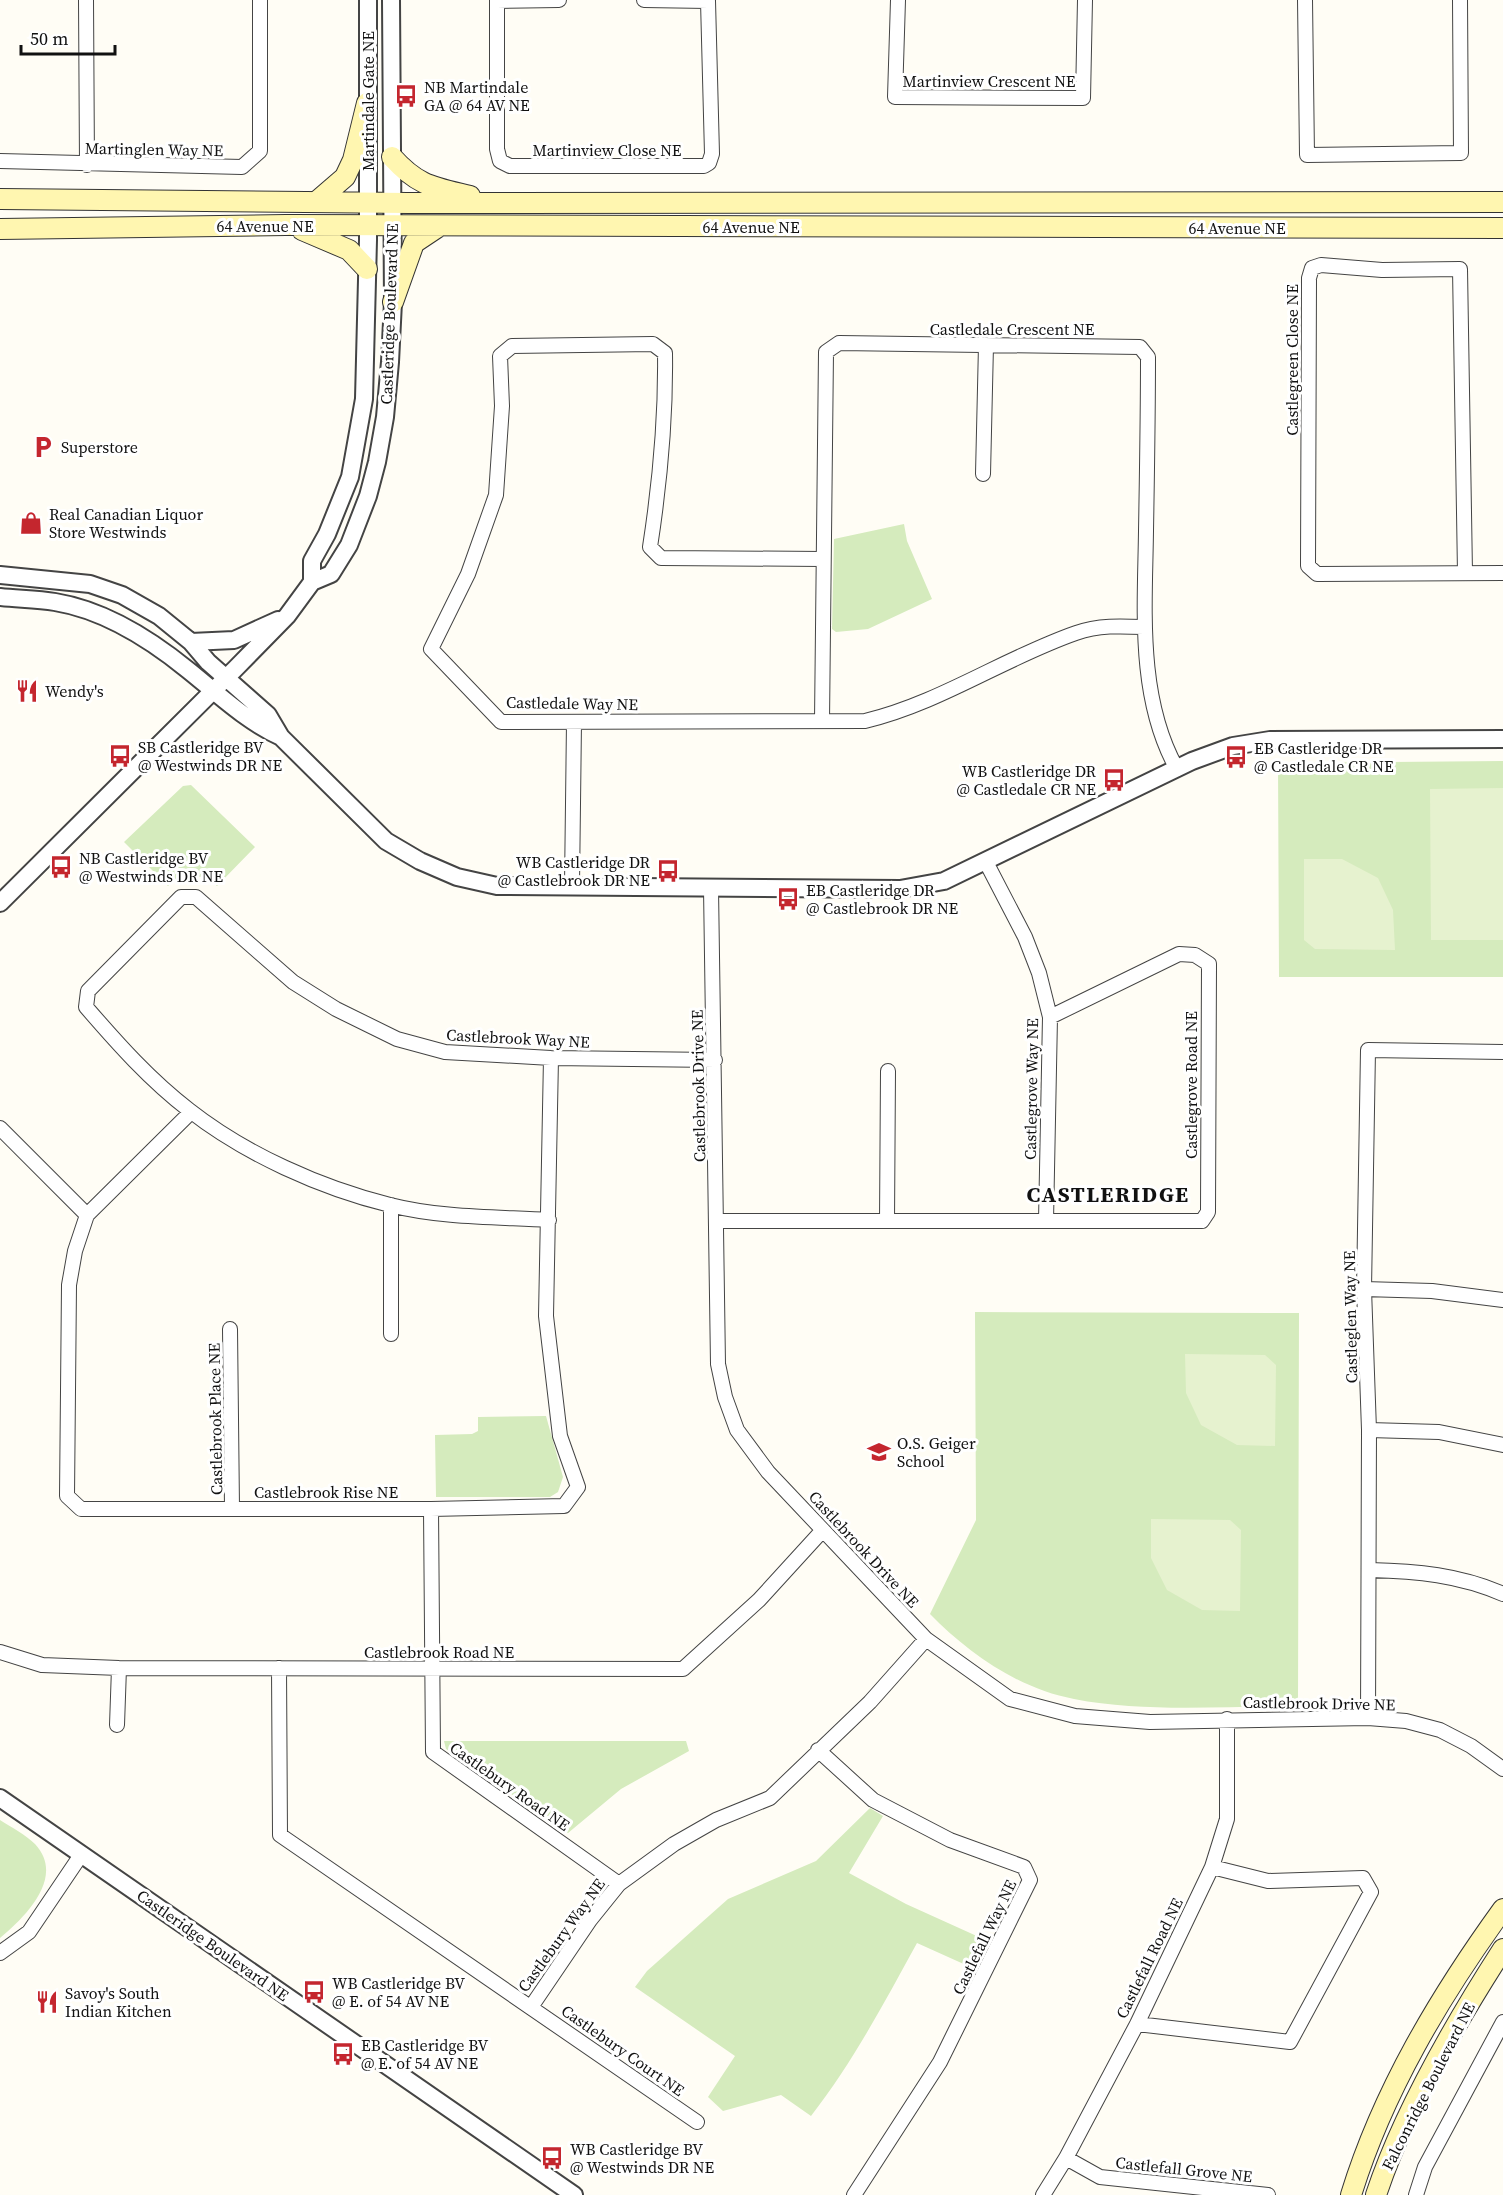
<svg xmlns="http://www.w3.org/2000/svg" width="1503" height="2195" viewBox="0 0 1503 2195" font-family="'Source Serif 4',serif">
	<rect width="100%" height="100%" fill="#fffdf5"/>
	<path fill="#d5ebbd" d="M904 524 907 541 932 599 868 629 836 632 832 629 834 539Z
		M1503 761V977H1279L1278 763Z
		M191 785 255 847 217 886C203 873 182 871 168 886L124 842 183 786Z
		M975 1312 1299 1313 1298 1706C1226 1706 1145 1713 1074 1699 1019 1689 968 1653 930 1614L976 1520Z
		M546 1416 563 1477 558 1492 550 1497H436L435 1435 472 1434 478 1431V1417Z
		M444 1741H686L689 1751 621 1789 568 1833 446 1749Z
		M870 1808 883 1816 849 1873 906 1904 990 1942 977 1970 917 1943C884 2003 853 2062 811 2116L781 2095 723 2111 708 2097 735 2056 635 1987 647 1971 728 1899 816 1861Z
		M0 1820C11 1827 26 1835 35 1844 66 1877 25 1917 0 1938Z"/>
	<path fill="#e6f2cf" d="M1503 788V940H1431L1430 789Z
		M1304 859H1342L1378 878 1393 910 1395 950 1315 949 1304 940Z
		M1185 1354 1265 1355 1276 1365 1275 1446 1237 1445 1201 1425 1186 1393Z
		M1151 1519 1230 1520 1241 1530 1240 1611 1202 1610 1167 1590 1151 1558Z"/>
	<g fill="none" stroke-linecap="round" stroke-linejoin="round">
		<g stroke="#444" stroke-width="16">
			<path id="minor" d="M86 0 87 165
				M559 0 497 1V149L500 161 510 166H704L709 163 712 154 708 1 644 0
				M898 0 895 97 1083 98 1085 0
				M1305 0 1307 155 1461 153 1460 0
				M0 161 242 167 260 151V0
				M983 474 986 345
				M823 559 661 558 650 547C660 482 666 419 665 353L653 344 512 346 500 356 502 406 496 495 468 574 431 649 501 722 865 721C940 703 1004 658 1076 633 1098 625 1121 626 1144 627
				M1465 573 1460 269 1382 270 1321 265 1312 268 1309 278 1308 566 1317 574 1503 573
				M822 721 826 352 839 343 1140 347 1148 357C1148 415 1147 473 1146 531 1145 608 1137 698 1177 769
				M986 862 1025 937 1039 973 1050 1017 1046 1221
				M572 885 574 722
				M711 888 718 1364 725 1397 737 1430 768 1472 926 1639 1010 1699 1075 1716 1150 1722 1368 1718 1406 1721 1440 1730 1471 1746 1503 1769
				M191 1112 87 1215 75 1251 69 1285 67 1496 81 1509H431L564 1506 578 1487 560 1436 546 1316 551 1058
				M0 1128 87 1215
				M391 1205V1334
				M549 1220C497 1217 441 1218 390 1205 321 1188 245 1154 189 1110 150 1080 118 1044 86 1007L88 991 181 897H196L293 982 336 1009 397 1039 445 1052 551 1058 715 1060
				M718 1221H1202L1208 1212 1209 964 1195 955 1179 954 1050 1017
				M887 1221 888 1071
				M1364 1289 1432 1291 1503 1300
				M230 1329 232 1508
				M1369 1430 1439 1432 1503 1445
				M431 1509 433 1752 619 1884
				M1370 1570C1416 1571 1460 1575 1503 1594
				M0 1652 42 1665 119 1668 683 1669 759 1600 822 1531
				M279 1668 280 1835 697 2122
				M1368 1718 1369 1430 1364 1289 1368 1050 1503 1052
				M117 1725 119 1668
				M818 1750 873 1800 950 1840 1024 1867 1030 1880 940 2062 854 2195
				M0 1953 29 1932 81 1855
				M531 2007 590 1920 619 1884 674 1844 716 1820 770 1798 870 1702 926 1639
				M1137 2024 1290 2042 1371 1892 1363 1878 1268 1881 1212 1867
				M1066 2158 1100 2177 1268 2195
				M1043 2195 1066 2158 1137 2024 1212 1867 1227 1819V1719
				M1416 2195 1425 2167 1503 2022"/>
		</g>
		<g stroke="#444" stroke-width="20">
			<path id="tertiary" d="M0 575 90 584 122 595 159 616 191 642 208 662 268 715 281 737 386 841 420 861 457 877 497 886 900 889 944 881 1192 761 1233 746 1270 740 1503 739
				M312 582V561L327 534 350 477 364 399 368 240V0
				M0 597C18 599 37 599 55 602 104 610 150 639 188 670 218 694 246 721 281 737
				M191 642 234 640 278 620
				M0 903 236 668 287 616 312 582 331 574 349 545 368 496 377 462 385 417 390 362 393 302 391 0
				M0 1798 574 2195"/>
		</g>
		<g stroke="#333" stroke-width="22">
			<path id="secondary" d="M392 157C418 186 433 187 470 196
				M0 199 408 203 1503 202
				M316 202 345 177 353 160 367 103
				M0 229 286 225 1503 228
				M302 230 349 250 367 269
				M393 302 414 243 438 227
				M1351 2195C1383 2091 1440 1996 1503 1909
				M1376 2195C1403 2113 1456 2022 1503 1949"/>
		</g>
		<use href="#minor" stroke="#fff" stroke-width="14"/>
		<use href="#tertiary" stroke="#fff" stroke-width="16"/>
		<use href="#secondary" stroke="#fff6b0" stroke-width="20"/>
	</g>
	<defs>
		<g id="bus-bare" transform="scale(1.8)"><path d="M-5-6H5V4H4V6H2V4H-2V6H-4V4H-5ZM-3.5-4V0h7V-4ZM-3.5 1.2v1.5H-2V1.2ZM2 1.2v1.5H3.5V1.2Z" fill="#c4262e" stroke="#fff" stroke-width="2.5" paint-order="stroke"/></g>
		<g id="parking-bare" transform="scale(1.8)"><path d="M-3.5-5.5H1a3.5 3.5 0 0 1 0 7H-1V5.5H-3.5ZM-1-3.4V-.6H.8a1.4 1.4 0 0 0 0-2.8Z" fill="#c4262e" stroke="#fff" stroke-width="2.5" paint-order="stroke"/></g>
		<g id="shop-bare" transform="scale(1.8)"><path d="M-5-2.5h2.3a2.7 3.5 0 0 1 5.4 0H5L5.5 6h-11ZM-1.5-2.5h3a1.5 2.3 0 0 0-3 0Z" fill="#c4262e" stroke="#fff" stroke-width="2.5" paint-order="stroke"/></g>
		<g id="restaurant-bare" transform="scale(1.8)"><path d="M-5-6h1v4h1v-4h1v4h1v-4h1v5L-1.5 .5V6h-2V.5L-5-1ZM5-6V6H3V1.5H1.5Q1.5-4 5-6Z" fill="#c4262e" stroke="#fff" stroke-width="2.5" paint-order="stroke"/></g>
		<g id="school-bare" transform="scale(1.8)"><path d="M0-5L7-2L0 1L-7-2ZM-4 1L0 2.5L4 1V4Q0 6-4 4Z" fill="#c4262e" stroke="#fff" stroke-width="2.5" paint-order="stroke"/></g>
	</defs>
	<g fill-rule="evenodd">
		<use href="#bus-bare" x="406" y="96"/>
		<use href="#parking-bare" x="43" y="447"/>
		<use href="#shop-bare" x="31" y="523"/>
		<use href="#restaurant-bare" x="27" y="691"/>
		<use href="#bus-bare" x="120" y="756"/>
		<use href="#bus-bare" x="1236" y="757"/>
		<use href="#bus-bare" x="1114" y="780"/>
		<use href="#bus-bare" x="61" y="867"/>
		<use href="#bus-bare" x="668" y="871"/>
		<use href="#bus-bare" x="788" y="899"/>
		<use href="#school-bare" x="879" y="1452"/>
		<use href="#bus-bare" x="314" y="1992"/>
		<use href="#restaurant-bare" x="47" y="2002"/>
		<use href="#bus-bare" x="343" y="2054"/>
		<use href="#bus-bare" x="552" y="2158"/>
	</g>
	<g text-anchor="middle" stroke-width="6" stroke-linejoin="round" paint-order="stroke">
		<g font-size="16" fill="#111" stroke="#fff">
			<text x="989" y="87">Martinview Crescent NE</text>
			<text transform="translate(368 101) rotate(-90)" y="6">Martindale Gate NE</text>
			<text transform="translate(154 149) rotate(1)" y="6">Martinglen Way NE</text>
			<text x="607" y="156">Martinview Close NE</text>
			<text x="265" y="232">64 Avenue NE</text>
			<text x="751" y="233">64 Avenue NE</text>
			<text x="1237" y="234">64 Avenue NE</text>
			<text transform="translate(389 314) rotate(-88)" y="6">Castleridge Boulevard NE</text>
			<text x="1012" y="335">Castledale Crescent NE</text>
			<text transform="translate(1292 360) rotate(-90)" y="6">Castlegreen Close NE</text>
			<text transform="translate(572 703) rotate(1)" y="6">Castledale Way NE</text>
			<text transform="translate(518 1038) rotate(3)" y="6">Castlebrook Way NE</text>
			<text transform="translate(1191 1085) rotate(-90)" y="6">Castlegrove Road NE</text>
			<text transform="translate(698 1086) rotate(-91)" y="6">Castlebrook Drive NE</text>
			<text transform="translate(1031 1089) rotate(-89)" y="6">Castlegrove Way NE</text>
			<text transform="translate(1350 1317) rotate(-91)" y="6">Castleglen Way NE</text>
			<text transform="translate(215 1419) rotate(-91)" y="6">Castlebrook Place NE</text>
			<text x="326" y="1498">Castlebrook Rise NE</text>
			<text transform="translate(864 1549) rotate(47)" y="6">Castlebrook Drive NE</text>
			<text x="439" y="1658">Castlebrook Road NE</text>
			<text transform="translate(1319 1703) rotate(1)" y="6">Castlebrook Drive NE</text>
			<text transform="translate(510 1786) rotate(35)" y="6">Castlebury Road NE</text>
			<text transform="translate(561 1935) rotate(-54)" y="6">Castlebury Way NE</text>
			<text transform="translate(984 1937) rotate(-64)" y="6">Castlefall Way NE</text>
			<text transform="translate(213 1945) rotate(35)" y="6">Castleridge Boulevard NE</text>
			<text transform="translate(1149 1958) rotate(-64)" y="6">Castlefall Road NE</text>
			<text transform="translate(623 2050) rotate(35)" y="6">Castlebury Court NE</text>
			<text transform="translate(1428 2086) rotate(-63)" y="6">Falconridge Boulevard NE</text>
			<text transform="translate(1184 2169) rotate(6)" y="6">Castlefall Grove NE</text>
		</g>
		<g font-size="16" fill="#111" stroke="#fff" text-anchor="start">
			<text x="424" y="93">NB Martindale<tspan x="424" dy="18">GA @ 64 AV NE</tspan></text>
			<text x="61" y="453">Superstore</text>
			<text x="49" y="520">Real Canadian Liquor<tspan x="49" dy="18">Store Westwinds</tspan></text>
			<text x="45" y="697">Wendy's</text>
			<text x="138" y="753">SB Castleridge BV<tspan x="138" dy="18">@ Westwinds DR NE</tspan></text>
			<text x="1254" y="754">EB Castleridge DR<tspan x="1254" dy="18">@ Castledale CR NE</tspan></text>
			<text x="1096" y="777" text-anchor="end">WB Castleridge DR<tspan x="1096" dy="18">@ Castledale CR NE</tspan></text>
			<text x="79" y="864">NB Castleridge BV<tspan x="79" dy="18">@ Westwinds DR NE</tspan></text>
			<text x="650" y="868" text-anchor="end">WB Castleridge DR<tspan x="650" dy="18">@ Castlebrook DR NE</tspan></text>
			<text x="806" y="896">EB Castleridge DR<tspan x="806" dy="18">@ Castlebrook DR NE</tspan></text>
			<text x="897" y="1449">O.S. Geiger<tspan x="897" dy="18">School</tspan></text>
			<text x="332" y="1989">WB Castleridge BV<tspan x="332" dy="18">@ E. of 54 AV NE</tspan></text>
			<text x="65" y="1999">Savoy's South<tspan x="65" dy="18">Indian Kitchen</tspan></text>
			<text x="361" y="2051">EB Castleridge BV<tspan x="361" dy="18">@ E. of 54 AV NE</tspan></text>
			<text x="570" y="2155">WB Castleridge BV<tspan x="570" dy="18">@ Westwinds DR NE</tspan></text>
		</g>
		<g font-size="22" font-weight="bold" letter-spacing="1.5" fill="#111" stroke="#fff">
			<text x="1108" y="1202">CASTLERIDGE</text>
		</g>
	</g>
	<path d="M21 45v9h94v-9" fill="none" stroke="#111111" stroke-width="3"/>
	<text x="30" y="45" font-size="18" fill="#111111" stroke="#ffffff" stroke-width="4.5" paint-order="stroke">50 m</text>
</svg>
